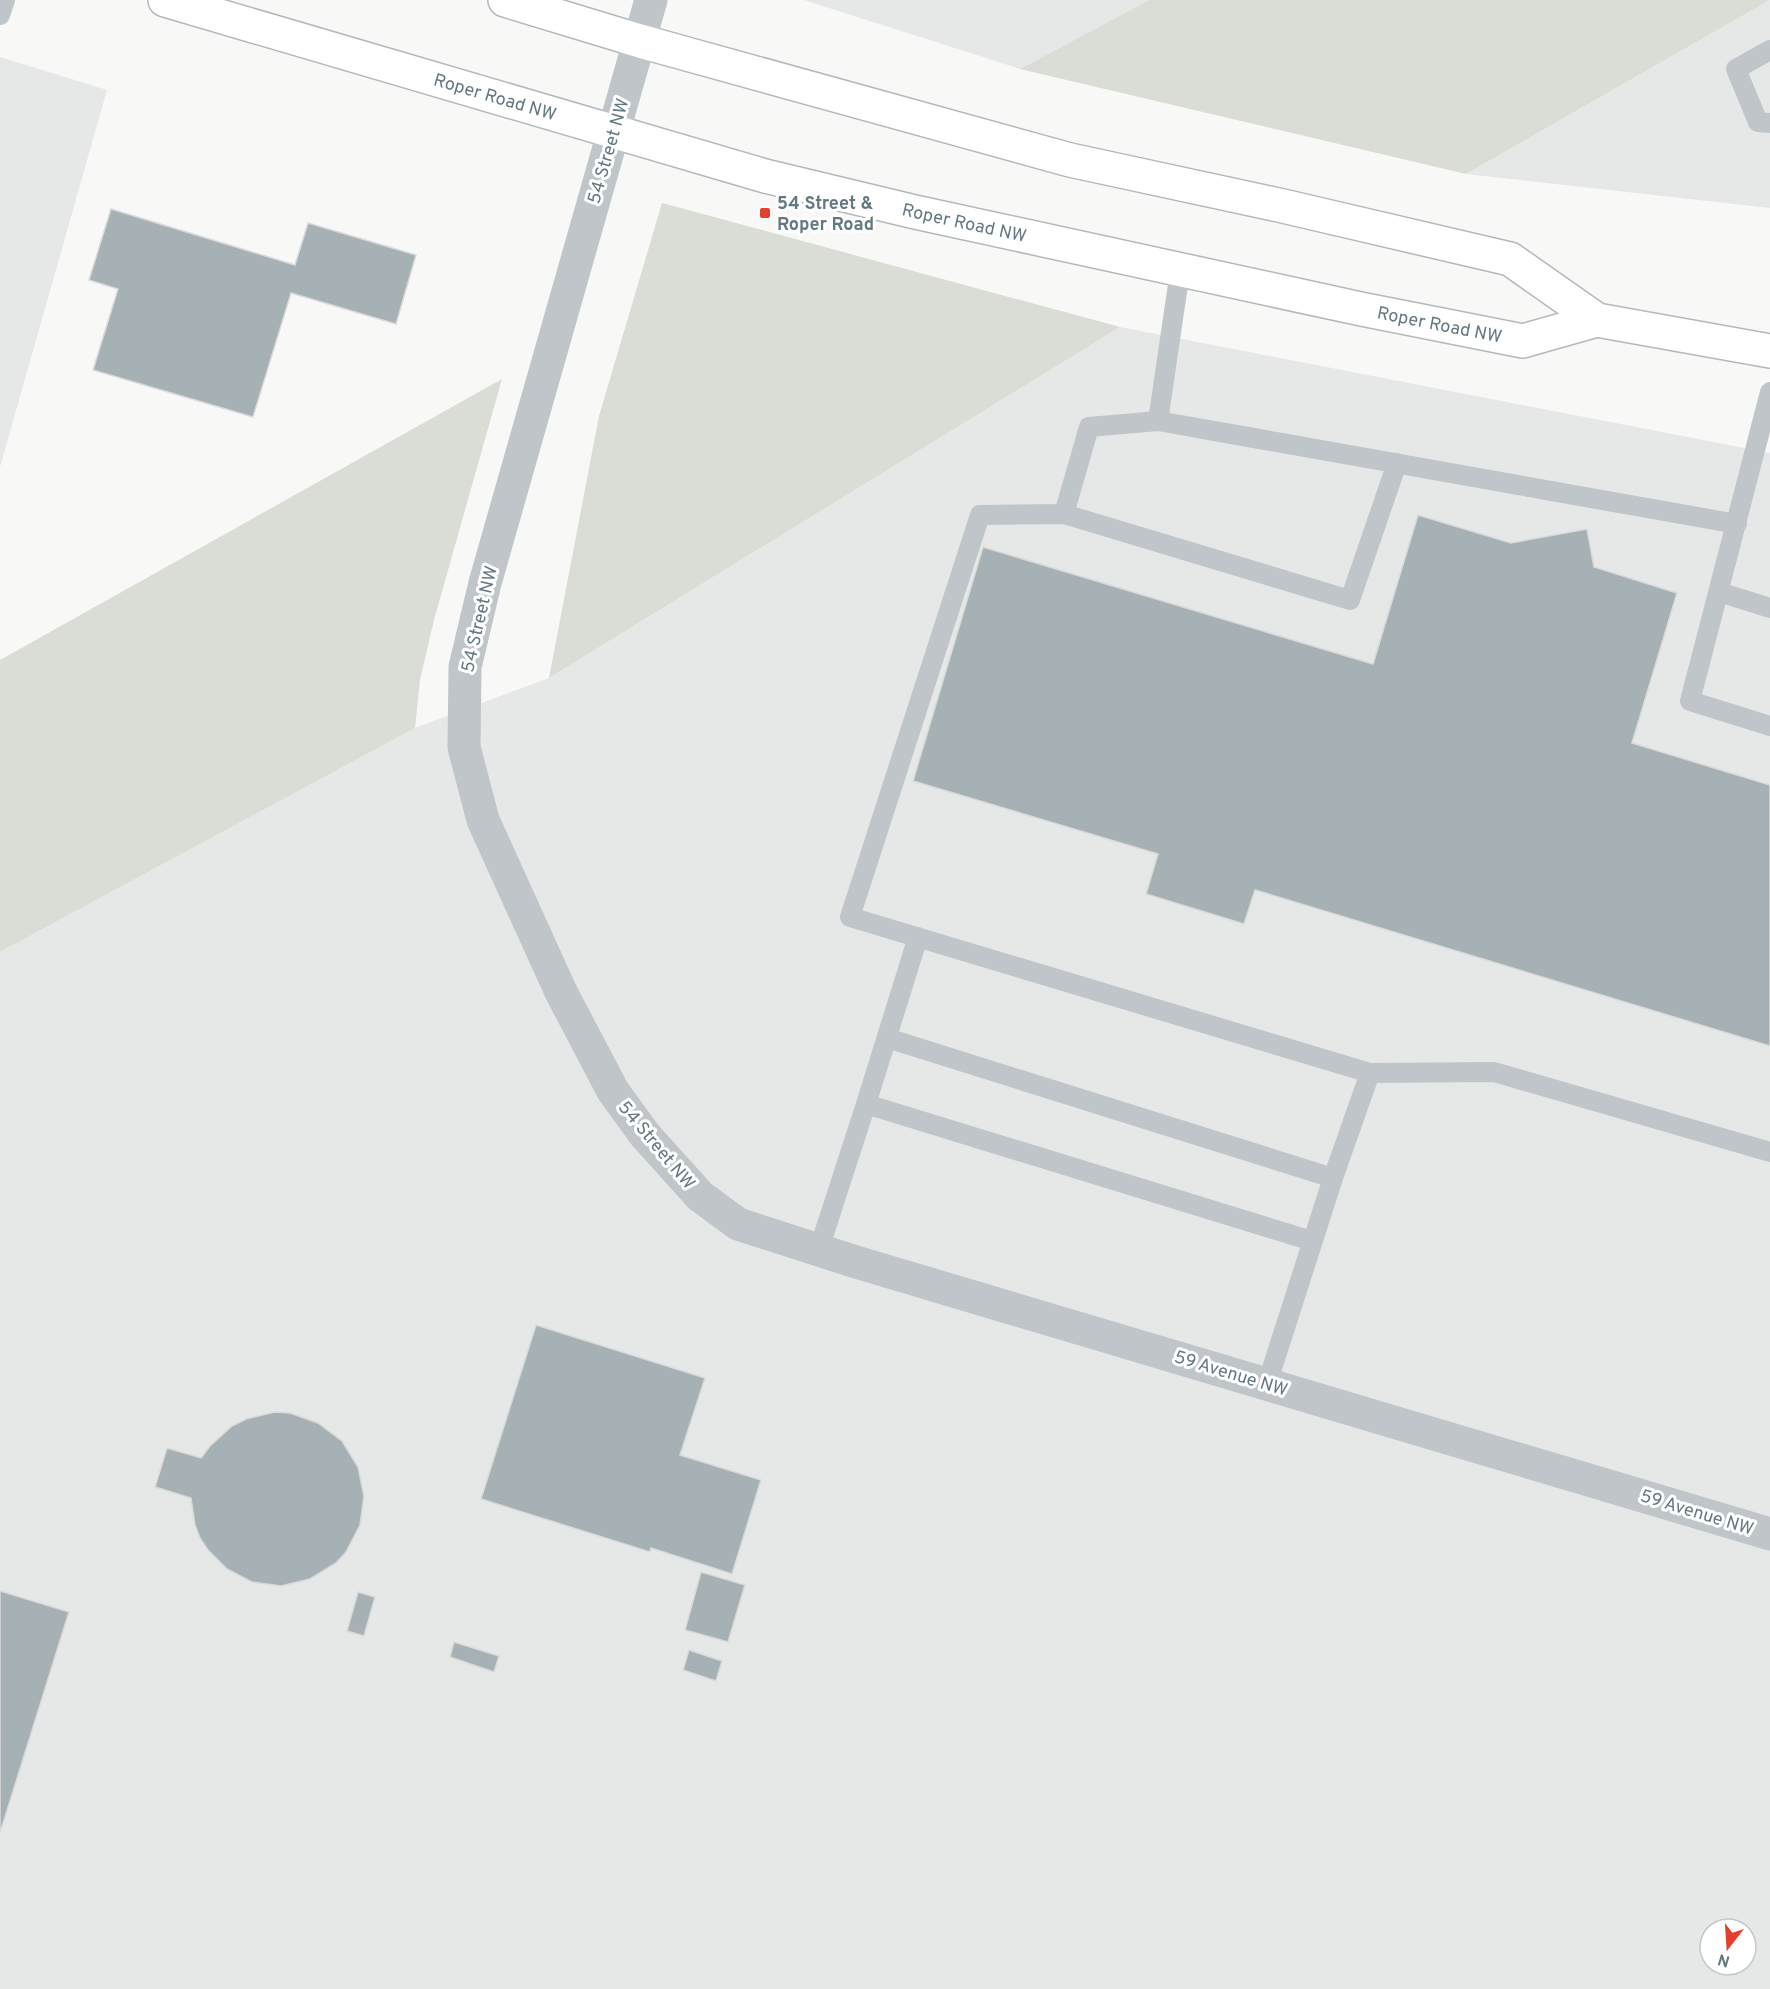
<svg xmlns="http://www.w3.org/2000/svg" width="1770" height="1989" viewBox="0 0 1770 1989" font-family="Overpass,sans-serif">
	<rect width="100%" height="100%" fill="#f8f8f6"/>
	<path fill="#e6e8e7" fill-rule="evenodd" d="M804 0H1149L1020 69Z
		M1770 0V208L1466 174Z
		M0 57 107 90 0 467Z
		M1120 327 1770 453V1989H0V952L415 728 549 678ZM1710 1929H1746V1965H1710Z"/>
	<path fill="#d9ddd5" d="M1149 0H1770L1466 174 1020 69Z
		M662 203 1120 327 549 678 599 416Z
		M502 379 434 620 420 680 415 728 0 952V660Z"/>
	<path fill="#a6b1b5" stroke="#dadad8" stroke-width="1.5" d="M111 209 295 265 308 223 416 255 396 324 291 293 253 417 93 370 118 289 89 280Z
		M1418 515 1511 543 1587 529 1594 567 1677 593 1632 743 1770 785V1046L1255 890 1244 924 1146 894 1158 854 913 781 983 547 1373 664Z
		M536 1325 705 1378 680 1455 761 1480 732 1574 651 1548 650 1552 481 1499Z
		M275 1412 290 1413 318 1423 342 1441 358 1467 364 1496 360 1525 346 1552 336 1563 310 1579 281 1586 252 1582 227 1569 208 1550 200 1538 195 1525 191 1498 155 1487 167 1448 201 1458 210 1446 232 1426 246 1419Z
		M701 1572 745 1585 728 1642 685 1630Z
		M0 1591 69 1612 0 1833Z
		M358 1592 375 1597 364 1636 347 1631Z
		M454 1642 499 1656 494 1672 450 1657Z
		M689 1650 722 1661 716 1681 683 1670Z"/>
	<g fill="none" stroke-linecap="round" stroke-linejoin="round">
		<g stroke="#b2b9bd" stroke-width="36">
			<g id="secondary">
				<path id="s1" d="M165 0 765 176 915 212 1361 309 1523 341 1597 320"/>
				<path d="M505 0 640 41 1070 160 1283 206 1510 259 1597 320 1770 351"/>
			</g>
		</g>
		<path stroke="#bfc5c8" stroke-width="20" d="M0 15 5 0
			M1770 50 1736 69 1758 122 1770 123
			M1180 271 1158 421 1737 524
			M1770 392 1690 701 1770 726
			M1158 421 1089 427 1064 514 1350 600 1397 463
			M1064 514 980 515 850 917 1370 1073 1333 1178 1267 1384
			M1719 592 1770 608
			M887 1038 1333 1178
			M1370 1073 1494 1072 1770 1152
			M866 1104 918 937
			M819 1249 866 1104 1312 1241"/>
		<path stroke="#bfc5c8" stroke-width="33" d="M651 0 485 583 465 667 464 747 483 820 561 992 613 1091 645 1135 700 1196 738 1224 856 1262 1770 1534"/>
		<use href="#secondary" stroke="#fff" stroke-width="33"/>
	</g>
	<rect fill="#e2402c" stroke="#fff" stroke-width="2" x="759" y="207" width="12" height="12" rx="3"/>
	<g text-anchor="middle" stroke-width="6" stroke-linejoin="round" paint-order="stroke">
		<g font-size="18" fill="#647881" stroke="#fff">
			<text dy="6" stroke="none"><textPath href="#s1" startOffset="344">Roper Road NW</textPath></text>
			<text transform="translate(608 151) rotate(-74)" y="6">54 Street NW</text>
			<text dy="6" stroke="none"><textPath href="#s1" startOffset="830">Roper Road NW</textPath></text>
			<text dy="6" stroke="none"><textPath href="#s1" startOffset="1316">Roper Road NW</textPath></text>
			<text transform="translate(479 619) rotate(-77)" y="6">54 Street NW</text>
			<text transform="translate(657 1145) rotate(50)" y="6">54 Street NW</text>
			<text transform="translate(1231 1373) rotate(17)" y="6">59 Avenue NW</text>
			<text transform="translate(1697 1512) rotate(17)" y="6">59 Avenue NW</text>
		</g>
		<g font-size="18" font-weight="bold" fill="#647881" stroke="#fff" text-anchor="start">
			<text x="777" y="209">54 Street &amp;<tspan x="777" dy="21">Roper Road</tspan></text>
		</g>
	</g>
	<g transform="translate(1728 1947) rotate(197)"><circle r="28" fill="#ffffff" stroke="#c1c9cd" stroke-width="1.5"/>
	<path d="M0-4.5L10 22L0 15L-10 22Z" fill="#e2402c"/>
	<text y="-9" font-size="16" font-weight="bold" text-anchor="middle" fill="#647881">N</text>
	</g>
</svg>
